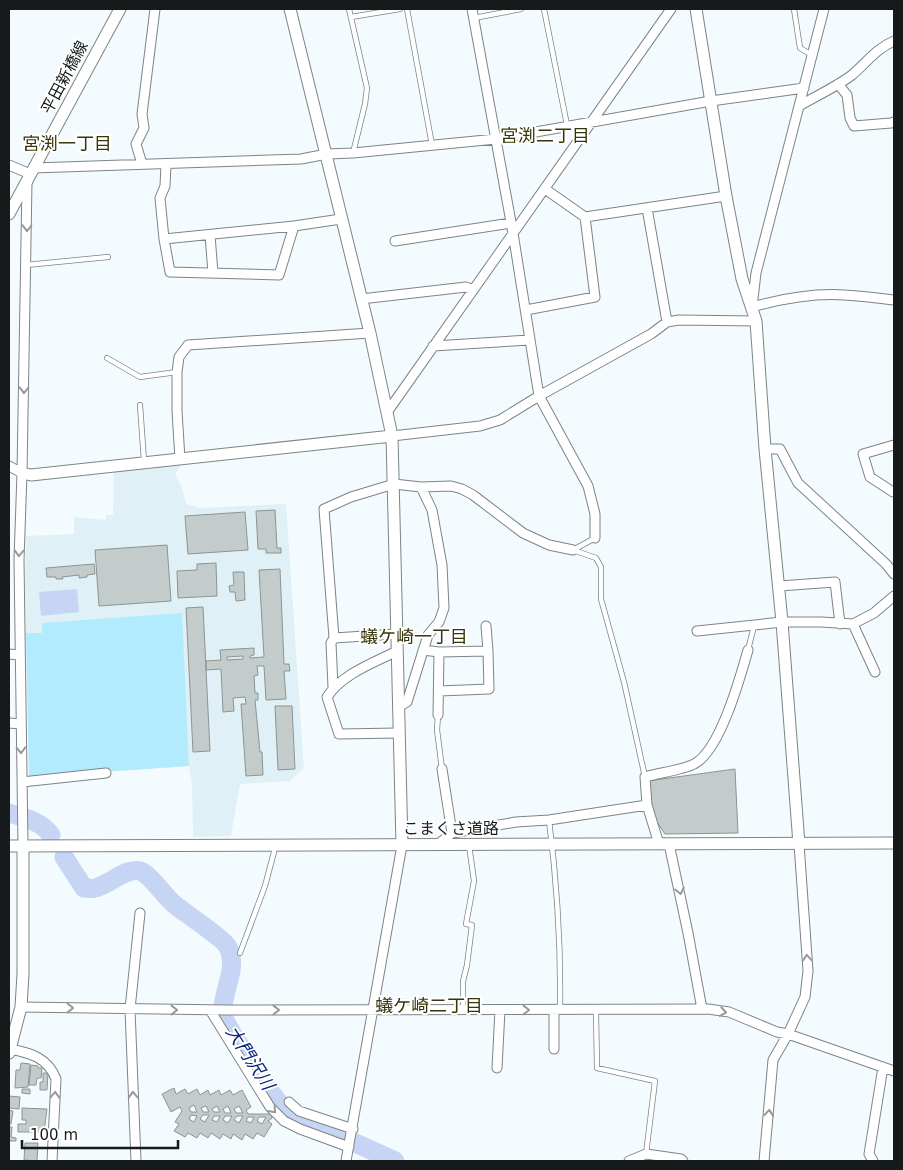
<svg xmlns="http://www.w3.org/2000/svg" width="903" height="1170" viewBox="0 0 903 1170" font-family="'DejaVu Sans','Noto Sans JP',sans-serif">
	<rect width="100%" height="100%" fill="#f3fbfe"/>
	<path fill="#dff1f6" d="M182 464 175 474 182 487 186 504 200 508 286 504 304 768 290 781 240 784 231 836 193 837 192 785 189 766 29 777 25 584 26 536 74 534V517L106 520V515H113L114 472Z"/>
	<path fill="#b2ebfd" d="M182 613 189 766 29 777 26 633H42V623Z"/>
	<path fill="#c6d5f4" d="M77 589 79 612 41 616 39 592Z"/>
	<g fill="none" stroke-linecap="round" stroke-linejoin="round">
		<path stroke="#c6d5f4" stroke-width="19" d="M9 813C25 818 41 821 51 835
			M64 857 84 888C87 888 92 889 95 888 109 885 126 867 140 871 150 874 165 897 175 905 185 913 224 939 228 947 239 969 221 992 223 1014 224 1024 271 1094 280 1104 295 1122 319 1127 340 1136 358 1144 377 1153 395 1161"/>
	</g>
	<path fill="#c3cbcb" stroke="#8c9494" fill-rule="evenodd" d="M275 510 277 548H281V553H266V549H258L256 511Z
		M245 512 248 550 188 554 185 516Z
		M167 545 171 601 99 606 95 550Z
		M216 563 217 596 178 598 177 571 197 570V564Z
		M94 564 95 574 87 575V577L79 578V575L62 577 63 579H56V577H47L46 568Z
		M280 569 284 664H289L290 671H284L286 699 266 700 264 666H257L258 675 254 676 255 693H258V700H255L260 752H262L263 775 246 776 241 704H246L245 697 233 698 234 711 223 712 221 669 206 670V661L221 660 220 650 254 648V655L250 656V658L264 657 259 570ZM243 656V659L227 660V657Z
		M233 572H244L245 600 236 601 235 592H230L229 586 234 585Z
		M203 607 210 751 193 752 186 608Z
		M275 706H292L295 769 278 770Z
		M735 769 738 833 665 834 656 821 651 807 647 781Z
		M21 1063 30 1064 28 1087 15 1088 16 1070H20Z
		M31 1065 38 1066V1068H42L41 1078H37L36 1085H29Z
		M43 1073H48L47 1090H40V1082H43Z
		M174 1088 176 1094 185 1089 188 1094 197 1089 200 1095 208 1090 210 1095 219 1090 221 1095 230 1090 233 1095 242 1090 251 1107 246 1110 248 1114H272V1118L268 1121 272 1124 264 1137 257 1133 253 1139 245 1134 242 1140 233 1134 231 1139 223 1134 220 1139 211 1133 208 1138 200 1133 197 1138 188 1133 185 1137 174 1131 179 1124 175 1122 182 1111 180 1107 171 1112 162 1094ZM194 1105 197 1112H191L189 1108ZM206 1106 209 1112H203L201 1108ZM217 1106 220 1112H214L212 1109ZM228 1106 231 1113H225L223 1109ZM239 1106 243 1113H236L234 1109ZM191 1115 197 1116 194 1122 189 1119ZM203 1115H209L205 1122 200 1119ZM214 1116H220L217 1122 212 1120ZM225 1116H232L228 1123 223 1120ZM237 1116H243L239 1123 234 1120ZM248 1117H254L251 1123 246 1121ZM259 1117H266L262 1124 257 1121Z
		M22 1089H30V1094L22 1093Z
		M9 1096 20 1097 19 1109 9 1108Z
		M22 1108 47 1109 44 1132H18V1124H26V1120H22Z
		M9 1110 13 1111 11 1124H9Z
		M9 1127H12L11 1137 16 1138V1141H9Z
		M25 1143H38L37 1161 24 1160Z"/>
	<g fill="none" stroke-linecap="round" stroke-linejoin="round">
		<g stroke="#7d8487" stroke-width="6">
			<path id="lane" d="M349 9 367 88 365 104 353 153
				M407 9 432 145
				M544 9 567 125
				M794 9 800 48 812 55
				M351 17 400 9
				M474 18 521 9
				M26 265 108 257
				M107 358 140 377 177 372
				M140 405 144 461
				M573 550 596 558 601 567V599L624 682 645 777
				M573 550 595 538
				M748 650 754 626
				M438 715 437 730 442 769
				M549 820C557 883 561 946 560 1009
				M240 953 265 886 274 852V847
				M463 1010V981L467 965 472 925 466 924 474 881 469 845
				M596 1010 597 1068 655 1081 646 1154"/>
		</g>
		<g stroke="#7d8487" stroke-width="11">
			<path id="street" d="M472 9 513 233 539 396 588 486 595 514V538
				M824 9 756 273 752 307C781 299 814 293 844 295 861 296 878 298 894 300
				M838 84 847 95 850 118 854 126 891 123 894 122
				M799 106C816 96 836 87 852 75 866 63 877 48 894 41
				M142 164 136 144 144 128 142 114 155 9
				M9 165 30 174
				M166 165 165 186 160 198 164 239 170 272 279 275 294 226 341 219
				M33 168 301 159 327 154 353 153 496 139 711 101 804 88
				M545 189 585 217 726 196
				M647 208 667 322
				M210 235 213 273
				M164 239 294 226
				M395 241 511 223
				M361 299 466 287 473 290
				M526 310 595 297 585 217
				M433 346 530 340
				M388 411 671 9
				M392 436 480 426 500 420 539 396 651 334 667 322 679 320 756 321
				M765 449H780L798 483 886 564 894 574
				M180 459 177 411V372L179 357 188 345 370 333
				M9 466 22 473
				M893 492 870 477 863 454 894 445
				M779 586 835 582 840 624
				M853 624 875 672
				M486 626 488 651
				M697 631 782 622H821L853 624 874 613 894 596
				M334 638 396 634
				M423 650 439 652 438 715
				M397 651C373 663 342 674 327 697L339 734 398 733
				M9 654 19 655
				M333 687 331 643 334 638 324 509 351 497 394 484 421 487 451 486 462 489 473 495 523 533 549 545 573 550
				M439 691 489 689 488 651 439 652
				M398 707 407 702 428 635 439 622 444 608 442 565 432 510 421 487
				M9 723 21 724
				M442 769 452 833
				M22 782 106 773
				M659 844 647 805 645 777C658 773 683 770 694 764 720 751 740 678 748 650
				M669 844 688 933 702 1009
				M437 845 452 833 516 822 549 820 647 805
				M23 846 19 560 22 473 27 182
				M21 1007 227 1010 708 1009 729 1012 777 1032 788 1034 894 1071
				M210 1010 270 1107 284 1121 300 1129 349 1147
				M554 1011V1049
				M10 1049C31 1053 48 1058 56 1079L52 1161
				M497 1068 500 1010
				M289 1102 299 1111 353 1129
				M136 1161 130 1009 140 913
				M346 1161 402 845
				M629 1161 646 1154 681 1159 683 1161
				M764 1161 773 1060 788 1034 805 997 808 971 799 844
				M873 1161 869 1154 883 1067"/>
		</g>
		<g stroke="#7d8487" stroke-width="13">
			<path id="secondary" d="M290 9 370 333 392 436 402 845
				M696 9 726 196 742 279 756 321 765 449 782 622 799 844
				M9 214 120 9
				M22 473 31 475 392 436
				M9 846 894 843
				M9 1053 21 1007 23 974V846"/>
		</g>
		<use href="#lane" stroke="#fff" stroke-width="4.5"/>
		<use href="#street" stroke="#fff" stroke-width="9"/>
		<use href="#secondary" stroke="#fff" stroke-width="11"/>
	</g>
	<defs><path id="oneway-chevron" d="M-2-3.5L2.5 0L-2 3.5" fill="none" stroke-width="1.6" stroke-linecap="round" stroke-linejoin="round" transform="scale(1.25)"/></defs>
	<g stroke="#979898">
		<use href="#oneway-chevron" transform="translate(27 228) rotate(91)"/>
		<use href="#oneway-chevron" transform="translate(24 390) rotate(91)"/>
		<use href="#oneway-chevron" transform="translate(19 553) rotate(92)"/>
		<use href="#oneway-chevron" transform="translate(21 750) rotate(89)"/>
		<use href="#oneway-chevron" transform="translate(680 891) rotate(78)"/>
		<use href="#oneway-chevron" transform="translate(807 958) rotate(-94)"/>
		<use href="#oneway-chevron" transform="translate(70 1008) rotate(1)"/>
		<use href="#oneway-chevron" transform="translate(174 1010)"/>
		<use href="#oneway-chevron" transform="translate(276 1010)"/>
		<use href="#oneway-chevron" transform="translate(526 1010)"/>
		<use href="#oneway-chevron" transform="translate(723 1012) rotate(10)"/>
		<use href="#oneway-chevron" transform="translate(55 1095) rotate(-88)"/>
		<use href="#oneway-chevron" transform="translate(133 1095) rotate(-92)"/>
		<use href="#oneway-chevron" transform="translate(273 1110) rotate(48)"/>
		<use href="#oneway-chevron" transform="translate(769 1113) rotate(-85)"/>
	</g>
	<g text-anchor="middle" stroke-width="4" stroke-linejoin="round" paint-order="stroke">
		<g font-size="16" fill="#171a1b" stroke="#fff">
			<text transform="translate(64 77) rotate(-62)" y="6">平田新橋線</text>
			<text x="451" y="834">こまくさ道路</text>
		</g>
		<g font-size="18" fill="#37350a" stroke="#fff">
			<text x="545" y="142">宮渕二丁目</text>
			<text x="67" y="150">宮渕一丁目</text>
			<text x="414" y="643">蟻ケ崎一丁目</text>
			<text x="429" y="1012">蟻ケ崎二丁目</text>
		</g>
		<g font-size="18" font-style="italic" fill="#092579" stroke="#fff">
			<text transform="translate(250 1058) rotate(57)" y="6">大門沢川</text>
		</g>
	</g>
	<rect width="903" height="1170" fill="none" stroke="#171a1b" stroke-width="20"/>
	<path d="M22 1140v8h156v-8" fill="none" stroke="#171a1b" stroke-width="2.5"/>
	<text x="30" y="1140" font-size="15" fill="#171a1b" stroke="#ffffff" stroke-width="4" paint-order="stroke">100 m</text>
</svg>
